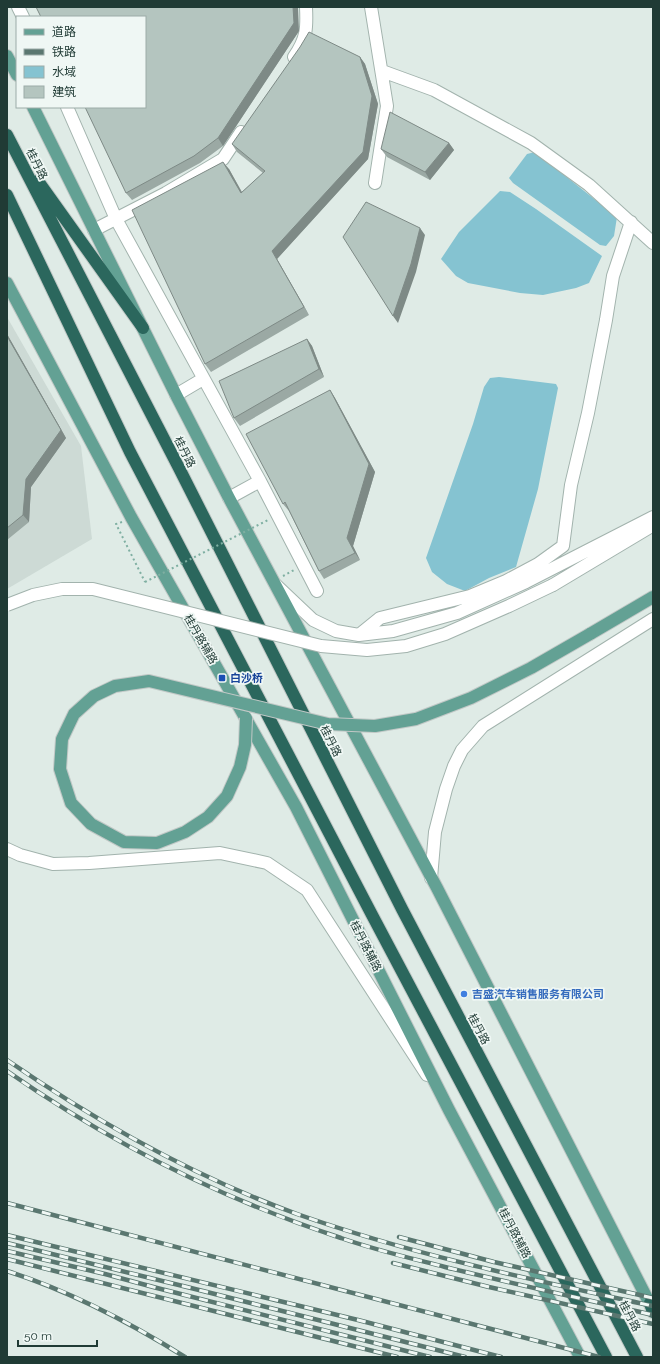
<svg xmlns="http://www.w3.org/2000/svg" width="660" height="1364" viewBox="0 0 660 1364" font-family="Raleway,'Noto Sans SC',sans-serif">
	<rect width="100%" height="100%" fill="#dfebe6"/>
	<path fill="#cddad5" d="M7 317 81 446 92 539 7 589Z"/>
	<path fill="#85c3d1" d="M535 152 617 217 614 236 606 246 600 245 513 183 509 178 527 154Z
		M500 191 510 192 536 209 602 256 589 283 576 288 543 295 520 293 468 283 456 276 441 259 459 232Z
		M499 377 556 384 558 388 538 489 516 567 489 578 465 591 447 584 432 572 426 558 473 424 484 387 490 378Z"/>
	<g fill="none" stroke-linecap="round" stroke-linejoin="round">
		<g stroke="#a2b3ad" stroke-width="14">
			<path id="minor" d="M18 7 23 17
				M371 7 387 106 375 183
				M294 57C307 38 307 28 306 7
				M382 71 434 90 531 143 589 185 653 243
				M67 107 116 219 260 481 317 591
				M94 230 166 193 223 159 241 132
				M176 395 203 379
				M229 498 260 481
				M276 585 313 620 336 631 359 635 393 631 457 613 526 582 653 517
				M553 585 650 527
				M359 635 380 618 470 596 506 581 538 564 563 546 571 485 588 413 606 320 613 276 631 222
				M7 849 20 855 53 864 89 863 220 853 267 863 307 890 427 1075
				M431 878 435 832 446 789 454 766 462 750 483 726 653 619"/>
		</g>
		<g stroke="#c1c8c6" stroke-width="14">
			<path id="major" d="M7 56 17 75
				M33 107 176 395 229 498 437 888 653 1310
				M7 283 131 517 296 807 449 1110 580 1357
				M590 634 653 597"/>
		</g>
		<g stroke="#c1c8c6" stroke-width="14">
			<path id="highway" d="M7 135 179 468 402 909 637 1357
				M38 181 143 328
				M7 195 130 452 371 913 606 1357
				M650 1303 653 1312"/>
		</g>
		<path stroke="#7fafa2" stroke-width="2" stroke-dasharray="2 3" stroke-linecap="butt" d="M122 522 116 524 145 582
			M283 576 294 570 293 569"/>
		<use href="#minor" stroke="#fff" stroke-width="12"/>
		<use href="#major" stroke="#63a194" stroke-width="12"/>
		<use href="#highway" stroke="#2b675d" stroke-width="12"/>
		<g stroke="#5a7770" stroke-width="4.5">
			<path id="rail" d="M7 1060C97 1122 195 1177 297 1214 413 1255 534 1280 653 1306
				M7 1071C109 1142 222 1199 341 1238 375 1250 410 1258 445 1267 514 1284 584 1299 653 1315
				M7 1203 599 1357
				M7 1235 358 1320 501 1357
				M399 1237 494 1262 653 1298
				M7 1243 191 1288 465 1357
				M7 1251 105 1274 157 1288 430 1357
				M7 1259 397 1357
				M393 1263 489 1287 653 1324
				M7 1271C70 1291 129 1322 185 1357"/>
		</g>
		<use href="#rail" stroke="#eff7f4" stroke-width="3" stroke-dasharray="9" stroke-linecap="butt"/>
		<g stroke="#a2b3ad" stroke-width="14" stroke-linecap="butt">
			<path id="minor-bridge" d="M7 605 33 595 62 589H93L321 646 367 650 406 646 445 634 509 606 553 585"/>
		</g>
		<g stroke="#c1c8c6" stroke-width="14" stroke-linecap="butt">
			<path id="major-bridge" d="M246 718 245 745 240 767 227 796 208 817 185 832 157 843 124 842 91 824 71 803 60 769 62 739 74 714 94 696 115 686 149 681 328 724 375 726 416 719 471 698 531 668 590 634"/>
		</g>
		<path stroke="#7fafa2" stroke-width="2" stroke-dasharray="2 3" stroke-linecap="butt" d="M145 582 268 520"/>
		<use href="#minor-bridge" stroke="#fff" stroke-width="12"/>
		<use href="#major-bridge" stroke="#63a194" stroke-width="12"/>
	</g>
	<path fill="#9ba9a4" d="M299 31 223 146 200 163 132 200 126 193Z
		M360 57 365 64 378 104 368 159 277 259 309 315 211 372 205 364 229 169 242 192 263 173 237 152 232 144Z
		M449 143 454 150 430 180 387 157 381 149Z
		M7 334 66 438 31 487 29 522 7 540Z
		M307 339 312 346 324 377 240 426 234 418Z
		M330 390 335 398 375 472 353 546 360 560 324 579 319 571 289 511 283 504Z"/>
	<path fill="#7e8a86" d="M293 7H298L299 31 223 146 218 138Z
		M360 57 365 64 378 104 368 159 277 259 309 315 304 307 272 251Z
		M449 143 454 150 430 180 425 172Z
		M223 162 229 169 246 200 241 193Z
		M420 228 425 235 416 272 398 323 393 316Z
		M7 334 66 438 31 487 29 522 23 515Z
		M307 339 312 346 324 377 319 369Z
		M330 390 335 398 375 472 353 546 360 560 355 553 347 538Z"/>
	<path fill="#b4c5bf" stroke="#7e8a86" d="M36 7H293L294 23 218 138 194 156 126 193 85 107H145V17H41Z
		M309 32 360 57 372 96 363 152 272 251 304 307 205 364 132 210 223 162 241 193 265 171 232 144 300 47Z
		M390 112 449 143 425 172 381 149Z
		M366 202 420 228 411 264 393 316 343 237Z
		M7 336 61 430 26 479 23 515 7 528Z
		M307 339 319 369 234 418 219 381Z
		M330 390 369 464 347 538 355 553 319 571 285 502 283 504 246 434Z"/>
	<rect fill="#1a4fb4" stroke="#eff7f4" stroke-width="1.5" x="218" y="674" width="8" height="8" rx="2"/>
	<circle fill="#3f7fe0" stroke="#eff7f4" stroke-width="1.5" cx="464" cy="994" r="4"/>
	<g text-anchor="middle" stroke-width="3.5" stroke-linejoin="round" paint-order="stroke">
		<g font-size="11" fill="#203b35" stroke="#eff7f4">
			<text transform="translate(37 164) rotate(63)" y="4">桂丹路</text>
			<text transform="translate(185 452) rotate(63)" y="4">桂丹路</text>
			<text transform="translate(201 639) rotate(60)" y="4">桂丹路辅路</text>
			<text transform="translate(331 741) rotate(63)" y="4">桂丹路</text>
			<text transform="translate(366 946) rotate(63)" y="4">桂丹路辅路</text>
			<text transform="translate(479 1029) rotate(62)" y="4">桂丹路</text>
			<text transform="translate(515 1233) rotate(62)" y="4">桂丹路辅路</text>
			<text transform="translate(630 1316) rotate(62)" y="4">桂丹路</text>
		</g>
		<g font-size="11" font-weight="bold" fill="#164399" stroke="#eff7f4" text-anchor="start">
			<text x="230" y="682">白沙桥</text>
		</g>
		<g font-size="11" font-weight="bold" fill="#366cbe" stroke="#eff7f4" text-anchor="start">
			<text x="472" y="998">吉盛汽车销售服务有限公司</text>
		</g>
	</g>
	<rect width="660" height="1364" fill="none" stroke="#203b35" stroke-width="16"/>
	<rect x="16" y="16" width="130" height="92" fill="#eff7f4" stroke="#9caca8"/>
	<rect x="24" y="29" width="20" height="6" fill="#63a194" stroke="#9caca8"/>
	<text x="52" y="36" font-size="12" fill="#203b35">道路</text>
	<rect x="24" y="49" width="20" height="6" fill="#5a7770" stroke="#9caca8"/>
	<text x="52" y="56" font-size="12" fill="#203b35">铁路</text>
	<rect x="24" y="66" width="20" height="12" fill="#85c3d1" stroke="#9caca8"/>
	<text x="52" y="76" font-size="12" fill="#203b35">水域</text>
	<rect x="24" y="86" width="20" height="12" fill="#b4c5bf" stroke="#9caca8"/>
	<text x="52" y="96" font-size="12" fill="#203b35">建筑</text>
	<path d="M18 1340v6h79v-6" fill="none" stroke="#203b35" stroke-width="2"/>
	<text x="24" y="1340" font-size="12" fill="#203b35" stroke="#eff7f4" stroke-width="3" paint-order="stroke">50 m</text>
</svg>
